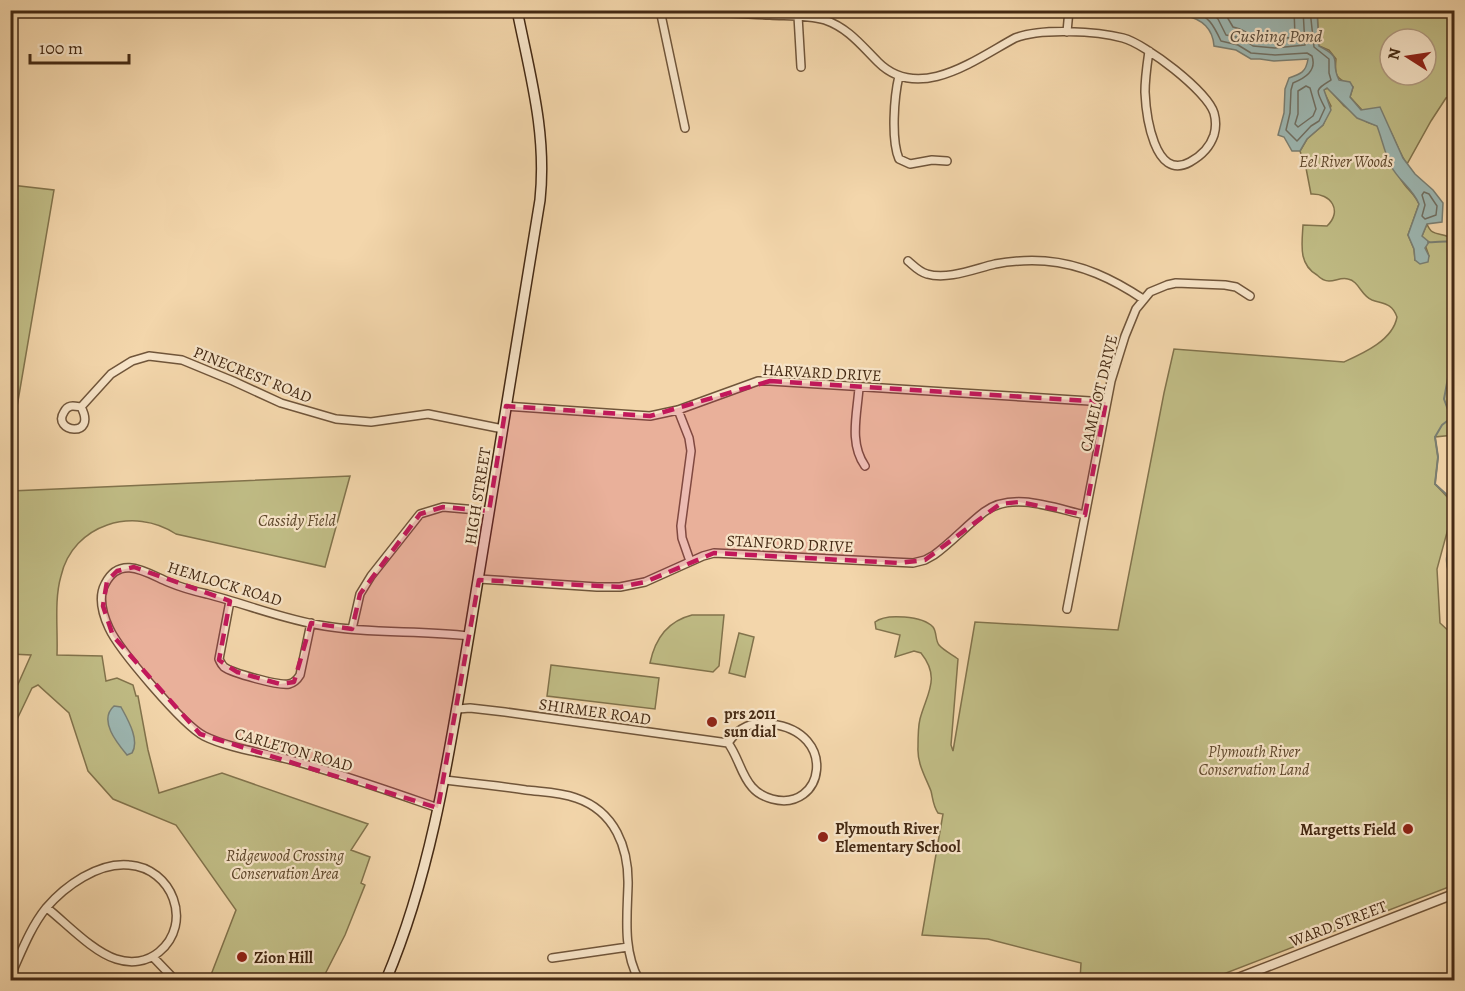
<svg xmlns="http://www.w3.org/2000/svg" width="1465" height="991" viewBox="0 0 1465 991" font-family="Alegreya,serif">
	<rect width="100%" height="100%" fill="#f3d6ab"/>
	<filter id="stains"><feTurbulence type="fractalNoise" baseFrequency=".00333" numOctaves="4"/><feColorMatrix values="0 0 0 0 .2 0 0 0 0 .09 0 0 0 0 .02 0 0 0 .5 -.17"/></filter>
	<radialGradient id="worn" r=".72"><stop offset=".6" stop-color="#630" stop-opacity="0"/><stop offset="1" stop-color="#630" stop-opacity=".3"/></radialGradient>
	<path fill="#c0bc85" stroke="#82734c" stroke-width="1.5" fill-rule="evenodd" d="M1317 10 1454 11V96L1446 98 1431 121 1407 164C1393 145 1391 112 1362 110L1350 97 1353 87C1337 78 1334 78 1336 59L1329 50 1319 46ZM1390 39H1426V75H1390Z
		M1328 88 1344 106 1367 122 1378 126C1384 145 1392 168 1404 184 1410 192 1415 195 1419 204L1408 235 1414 249 1415 260 1429 256 1422 236 1427 224C1432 237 1439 232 1449 237L1454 247V435L1435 437 1438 457 1435 484 1452 502V514L1437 569 1440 623 1454 636V885L1208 980H1080L1081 963 988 939 922 935 943 814 938 813C933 806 933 799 931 791 925 776 917 763 918 747 918 738 918 727 920 719 927 693 941 678 921 653L914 651 895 657 900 635 876 629 875 622C886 613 923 616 933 627 937 632 935 640 939 645 943 650 953 655 958 659L951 745 953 751 975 622 1118 630 1164 393 1174 349 1344 362C1364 353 1393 340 1397 317 1392 303 1384 304 1372 300 1361 296 1359 281 1348 279 1341 277 1336 281 1329 281 1325 281 1320 278 1317 275 1298 264 1302 244 1303 225L1327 226C1343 211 1331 193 1311 194L1306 168 1300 151 1307 139 1323 125 1331 106 1323 90Z
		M11 185 54 190 11 442 10 185Z
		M350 476 325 567 176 534C134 506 73 524 61 576 54 600 58 629 57 655L102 656 106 681 117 678 133 685 136 696H138L148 750 159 793 222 773 368 824 351 850 370 857 361 883 365 885 345 935 322 980H209L236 910 176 825 113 799 88 771 69 713 38 685 32 688 11 732V700L31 655 11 654V491Z
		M692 615H724L719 666 713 672 650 663C655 639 668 621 692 615Z
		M739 633 754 637 745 677 729 673Z
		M551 665 659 678 655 709 547 696Z"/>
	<path fill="#9db7b2" stroke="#7a7f73" stroke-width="1.5" d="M1183 11H1317L1319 46C1345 59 1329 61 1339 80L1350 82 1353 87 1350 97 1361 110 1380 107 1403 158 1415 174 1433 190 1443 203 1442 222 1427 224 1422 236 1429 242 1425 248 1429 256 1428 262 1420 264 1415 260 1414 249 1408 235 1419 204C1413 189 1398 180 1391 166 1385 154 1382 139 1377 126L1357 118 1327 88 1324 90 1331 110 1323 125 1307 139 1300 151H1292L1284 137 1278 135 1284 113 1285 89 1289 78C1301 74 1306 72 1308 59L1274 61 1260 59H1251L1236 50 1214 46C1213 29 1202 19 1186 16Z
		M114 706 121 707C128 720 140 740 132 753L127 755C117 743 98 720 114 706Z"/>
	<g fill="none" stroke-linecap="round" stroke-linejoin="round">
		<path stroke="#717063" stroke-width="1.5" d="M1190 10C1209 16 1213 24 1221 41L1238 45 1251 53 1275 55 1307 53 1312 56C1317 71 1305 78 1293 83L1291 90 1290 113 1286 130 1297 141 1311 126 1319 121 1325 108C1315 89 1315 90 1331 80L1329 73V59L1314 47 1310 10
			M1209 10 1218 19 1226 35 1241 38 1253 46 1275 48 1305 45 1303 10
			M1223 10 1233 27C1243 29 1249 35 1256 36 1267 39 1284 40 1295 36L1294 10
			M1306 86 1310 88 1316 109 1313 116 1298 127 1295 124 1298 114V91Z
			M1424 192 1429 194 1437 206 1436 215 1425 219 1422 216 1425 205 1422 195Z"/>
		<path stroke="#7a7f73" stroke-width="2" d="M1428 242C1437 243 1444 240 1452 242L1454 247
			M1454 361 1451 362 1444 399 1451 418 1442 425 1435 437 1438 457 1435 484 1446 494 1454 507
			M1454 532C1447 551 1442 564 1454 583"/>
		<g stroke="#70553a" stroke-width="10">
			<path id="minor" d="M660 10 685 128
				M683 10C712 12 741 14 770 15 788 16 808 15 825 20 848 28 861 45 878 62 919 103 976 59 1015 38 1041 28 1097 31 1123 38 1146 44 1207 91 1214 113 1216 120 1216 128 1214 135 1210 147 1201 156 1190 162 1154 182 1146 114 1145 92 1145 78 1147 65 1149 51
				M798 16 801 67
				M1067 32 1069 10
				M899 76C894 97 891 140 899 159L910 164 932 160 947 161
				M908 261C914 266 919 272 927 274 948 280 974 269 995 264 1011 261 1029 260 1045 261 1082 264 1113 279 1143 299
				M859 388C857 415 849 443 865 466
				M506 406 650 416 678 410 758 381H770L1106 402
				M81 407C98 439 51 432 64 412 68 404 74 406 81 407L111 374 132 361 149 356 182 360 233 381 281 403 336 419 371 422 428 414 503 429
				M678 410 689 438 691 451 681 526 682 538 690 561
				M479 579 597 587H620L645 582 703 556 714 553 913 563 925 560 934 555C952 542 967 525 984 512 1012 491 1054 508 1085 515
				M230 601 219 659C221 663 221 664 224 667 232 673 279 686 289 684 294 683 297 680 300 675L311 623
				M1067 609 1111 381 1125 336 1136 309 1150 292 1167 285 1176 283 1225 285 1236 287 1250 296
				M352 629 360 594 371 576 420 514 443 507 489 511
				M458 709 470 708 505 712 728 743C738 756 741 775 752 787 757 793 765 797 772 799 824 813 839 732 771 724 751 722 740 726 728 743
				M444 780C471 783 499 786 526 790 543 792 560 792 576 798 615 811 629 848 628 886 627 918 623 951 639 980
				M438 808C389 791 341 774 291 760 265 753 228 748 204 736 183 725 119 650 109 628 103 615 98 597 105 584 120 554 147 573 168 582 180 587 193 591 207 594 246 604 285 620 325 626 372 634 421 630 469 636
				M153 957 175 980
				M552 958 628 947
				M10 977C21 953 30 928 46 908 65 886 98 862 129 865 172 868 194 923 159 952 147 962 131 964 116 959 93 952 66 923 47 908"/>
		</g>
		<g stroke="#70553a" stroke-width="11">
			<path id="tertiary" d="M1233 980 1454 894"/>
		</g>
		<g stroke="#452a14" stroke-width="12">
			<path id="secondary" d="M386 980C433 869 450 748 470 629 494 486 517 343 540 200 547 133 530 75 517 10"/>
		</g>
		<use href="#minor" stroke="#f7e4c8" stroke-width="7"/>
		<use href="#tertiary" stroke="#f7e4c8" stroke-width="8"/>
		<use href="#secondary" stroke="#f7e4c8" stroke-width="9"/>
	</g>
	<path fill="#c2185b" fill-opacity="0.2" stroke="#c2185b" stroke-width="4.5" stroke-dasharray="12 8" stroke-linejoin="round" d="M770 381 1106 402 1085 515 1019 502 1000 504 925 560 899 563 714 553 645 582 620 587 479 580 438 808 200 734 113 636 103 606 107 581 117 571 134 567 230 601 219 660 237 672 280 684 294 682 311 623 352 629 360 594 420 514 443 507 489 511 506 406 650 416Z"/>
	<g fill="#8f2418" stroke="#f7e4c8" stroke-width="2">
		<circle cx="712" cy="722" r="6"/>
		<circle cx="1408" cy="829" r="6"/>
		<circle cx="823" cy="837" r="6"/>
		<circle cx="242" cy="957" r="6"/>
	</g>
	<g text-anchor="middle" stroke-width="4.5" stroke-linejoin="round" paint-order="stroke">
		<g font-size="16" font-style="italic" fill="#5e472b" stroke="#f7e4c8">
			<text x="1346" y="167">Eel River Woods</text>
			<text x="297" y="526">Cassidy Field</text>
			<text x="1254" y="757">Plymouth River<tspan x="1254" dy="18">Conservation Land</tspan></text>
			<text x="285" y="861">Ridgewood Crossing<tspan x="285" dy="18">Conservation Area</tspan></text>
		</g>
		<g font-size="16" fill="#452a14" stroke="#f7e4c8">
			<text transform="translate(822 372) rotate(3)" y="6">HARVARD DRIVE</text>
			<text transform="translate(253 374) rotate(22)" y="6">PINECREST ROAD</text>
			<text transform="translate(1098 393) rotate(-77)" y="6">CAMELOT DRIVE</text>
			<text transform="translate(477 496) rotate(-81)" y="6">HIGH STREET</text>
			<text transform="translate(790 543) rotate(3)" y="6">STANFORD DRIVE</text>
			<text transform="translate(225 583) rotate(17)" y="6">HEMLOCK ROAD</text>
			<text transform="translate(595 711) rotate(8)" y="6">SHIRMER ROAD</text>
			<text transform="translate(294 749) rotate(16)" y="6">CARLETON ROAD</text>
			<text transform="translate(1338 923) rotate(-21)" y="6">WARD STREET</text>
		</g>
		<g font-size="16" font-weight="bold" fill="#452a14" stroke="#f7e4c8" text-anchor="start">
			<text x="724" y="719">prs 2011<tspan x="724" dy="18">sun dial</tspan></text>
			<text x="835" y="834">Plymouth River<tspan x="835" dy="18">Elementary School</tspan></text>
			<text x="1396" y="835" text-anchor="end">Margetts Field</text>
			<text x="254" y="963">Zion Hill</text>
		</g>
		<g font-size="18" font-style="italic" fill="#5b4d3c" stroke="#f7e4c8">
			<text x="1276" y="42">Cushing Pond</text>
		</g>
	</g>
	<rect width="1465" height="991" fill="none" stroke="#f3d6ab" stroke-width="36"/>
	<rect x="12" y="12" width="1441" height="967" fill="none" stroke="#452a14" stroke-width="3"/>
	<rect x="18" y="18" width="1429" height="955" fill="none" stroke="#452a14" stroke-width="1.5"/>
	<g transform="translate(1408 57) rotate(282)"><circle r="28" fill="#f7e4c8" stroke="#b09a80" stroke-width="1.5"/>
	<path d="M0-4.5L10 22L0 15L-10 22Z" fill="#8f2418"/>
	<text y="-9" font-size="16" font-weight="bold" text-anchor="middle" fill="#452a14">N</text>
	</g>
	<path d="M30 54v9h99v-9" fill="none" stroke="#452a14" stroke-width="3"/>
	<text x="39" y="54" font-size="18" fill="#452a14" stroke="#f7e4c8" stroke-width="4.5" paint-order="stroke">100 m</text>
	<rect width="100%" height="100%" filter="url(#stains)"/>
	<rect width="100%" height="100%" fill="url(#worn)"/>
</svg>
